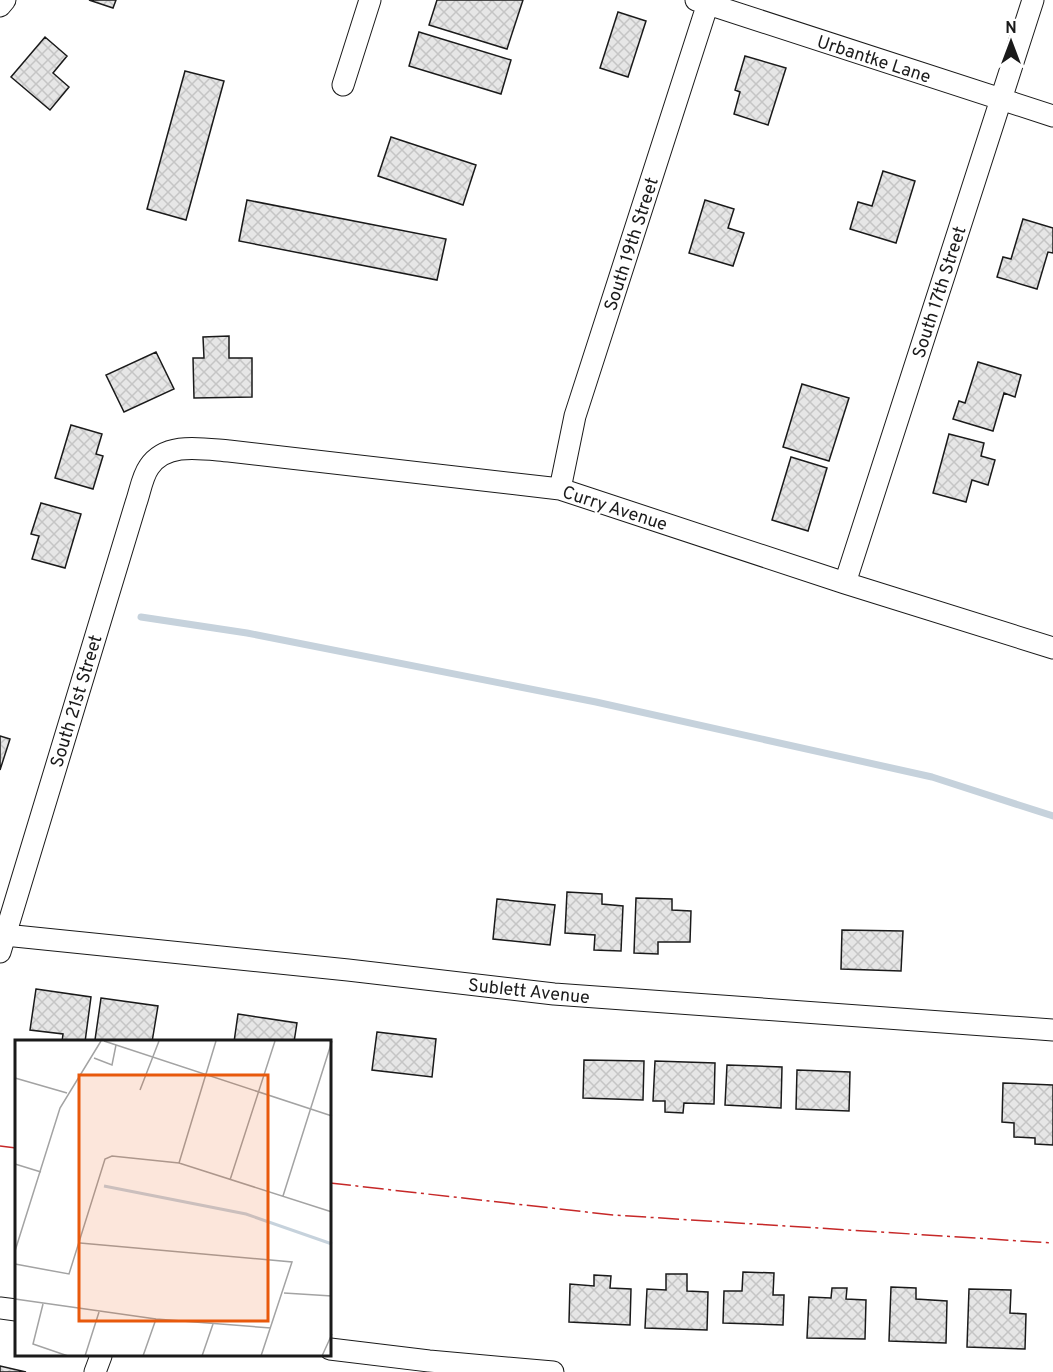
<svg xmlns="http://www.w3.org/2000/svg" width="1053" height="1372" viewBox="0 0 1053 1372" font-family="Overpass,sans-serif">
	<defs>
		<pattern id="building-cross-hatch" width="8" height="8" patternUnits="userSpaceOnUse" patternTransform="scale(1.5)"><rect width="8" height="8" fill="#e6e6e6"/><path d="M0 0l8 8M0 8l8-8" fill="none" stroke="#c5c5c5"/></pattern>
	</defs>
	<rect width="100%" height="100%" fill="#fff"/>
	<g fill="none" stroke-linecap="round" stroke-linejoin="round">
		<path stroke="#c6d2dc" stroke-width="7" d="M141 617 247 633 596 702 932 777 1053 816"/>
	</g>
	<path fill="url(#building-cross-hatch)" stroke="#1a1a1a" stroke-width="1.5" d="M89 0H116L113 8Z
		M437 0H523L507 49 429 25Z
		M618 12 646 21 628 77 600 68Z
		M419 32 511 60 501 94 409 66Z
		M45 37 67 56 53 73 69 87 50 110 11 77Z
		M745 56 786 68 768 125 734 114 740 92 735 90Z
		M185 71 224 81 186 220 147 209Z
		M391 137 476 165 463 205 378 176Z
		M883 171 915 181 896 243 850 229 858 202 872 206Z
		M247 200 446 239 437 280 239 241Z
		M705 200 734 209 728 228 744 233 733 266 689 253Z
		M1023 219 1053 228V253L1048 252 1037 289 997 277 1003 257 1011 259Z
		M229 336V358H252V397L194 398 193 358H204L203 337Z
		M156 352 174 389 124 412 106 375Z
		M978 362 1021 375 1015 397 1004 393 993 431 953 419 959 401 965 403Z
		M802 384 849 398 829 461 783 447Z
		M71 425 102 434 96 454 103 456 93 489 55 478Z
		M949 434 984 443 981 456 995 460 988 485 972 480 966 502 933 493Z
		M791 457 827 468 808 531 772 520Z
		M41 503 81 514 65 568 32 559 39 536 31 534Z
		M0 736 10 739 0 770Z
		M567 892 602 894V904L623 906 621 951 594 950 595 935 565 933Z
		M636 898 672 899V910L691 911 690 942H658V954L634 953Z
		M497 899 555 905 550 945 493 939Z
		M842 930 903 931 901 971 841 969Z
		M36 989 91 997 85 1042H62L63 1034 30 1030Z
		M101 998 158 1006 152 1042H104L95 1040Z
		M238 1014 297 1023 294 1042H234Z
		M377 1032 436 1039 432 1077 372 1070Z
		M584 1060 644 1061 643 1100 583 1098Z
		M655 1061 715 1063 714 1104 684 1103 683 1113 665 1112V1101H653Z
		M727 1065 782 1067 781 1108 725 1105Z
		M797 1070 850 1072 849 1111 796 1109Z
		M1003 1083 1053 1085V1145L1035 1144V1138L1014 1137V1123L1002 1122Z
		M743 1272 774 1273 773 1295H784L783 1325 723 1323 724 1291H742Z
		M666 1274H687V1291L708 1292 707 1330 645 1328 647 1289 666 1290Z
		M594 1275 611 1276 610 1288 631 1289 630 1325 569 1322 570 1284 594 1286Z
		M891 1287 916 1288V1299L947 1301 946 1343 889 1341Z
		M832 1288H847L846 1299 866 1300 865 1339 807 1338 809 1297 831 1298Z
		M969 1289 1011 1290 1010 1313 1026 1314 1025 1349 967 1347Z
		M0 1366 26 1372H0Z"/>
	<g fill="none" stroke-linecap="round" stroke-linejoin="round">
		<g stroke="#1a1a1a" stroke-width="23">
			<path id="minor" d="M696 0 1053 116
				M0 6 5 0
				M343 85 370 0
				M560 489 575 416 709 0
				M845 583 1033 0
				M5 935 348 970 554 994 1053 1030
				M0 952 136 503C140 492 142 477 149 467 166 441 203 449 229 451L560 489 845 583 1053 648
				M0 1308 16 1310
				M330 1349 429 1361 553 1372
				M95 1372 101 1356"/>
		</g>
		<use href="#minor" stroke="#fff" stroke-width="21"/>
		<path stroke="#c62828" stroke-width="1.5" stroke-dasharray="21 4.5 3 4.5" stroke-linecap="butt" d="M0 1146 16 1148
			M330 1183 613 1215 1053 1243"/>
	</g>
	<g text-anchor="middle" stroke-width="4.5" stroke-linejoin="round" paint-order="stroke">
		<g font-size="18" fill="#1a1a1a" stroke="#fff">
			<text transform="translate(874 59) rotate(18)" y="6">Urbantke Lane</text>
			<text transform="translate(631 244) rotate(-72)" y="6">South 19th Street</text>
			<text transform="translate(939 292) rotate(-72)" y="6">South 17th Street</text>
			<text transform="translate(615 508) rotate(18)" y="6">Curry Avenue</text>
			<text transform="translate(76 701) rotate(-73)" y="6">South 21st Street</text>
			<text transform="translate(529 991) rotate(6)" y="6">Sublett Avenue</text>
		</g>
	</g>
	<g transform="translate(15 1040)">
		<rect width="316" height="316" fill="#fff"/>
		<path fill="none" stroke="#c6d2dc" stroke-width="3" d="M89 146 231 174 317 204"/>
		<path fill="none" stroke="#a3a3a3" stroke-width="1.5" d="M89 1 317 76M79 18 97 25 101 5M0 38 52 53M125 50 144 1M164 123 201 1M0 124 26 132M215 140 260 1M268 156 317 1M65 203 277 222 246 316M0 211 45 68 86 1M0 224 54 234 90 119 97 116 164 123 317 172M269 253 317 256M0 259 141 279 256 288M28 264 18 304 53 316M70 316 84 272M128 316 141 279M187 316 198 284M307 316 317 294"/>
		<path fill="#e8590c" fill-opacity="0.15" stroke="#e8590c" stroke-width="3" d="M64 35H253V281H64Z"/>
		<rect width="316" height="316" fill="none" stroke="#1a1a1a" stroke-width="3"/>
	</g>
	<g transform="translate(1011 42)" stroke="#ffffff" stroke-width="4.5" paint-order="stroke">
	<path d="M0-4.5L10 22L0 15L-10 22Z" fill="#1a1a1a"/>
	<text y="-9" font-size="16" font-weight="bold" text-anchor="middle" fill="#1a1a1a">N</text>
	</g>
</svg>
